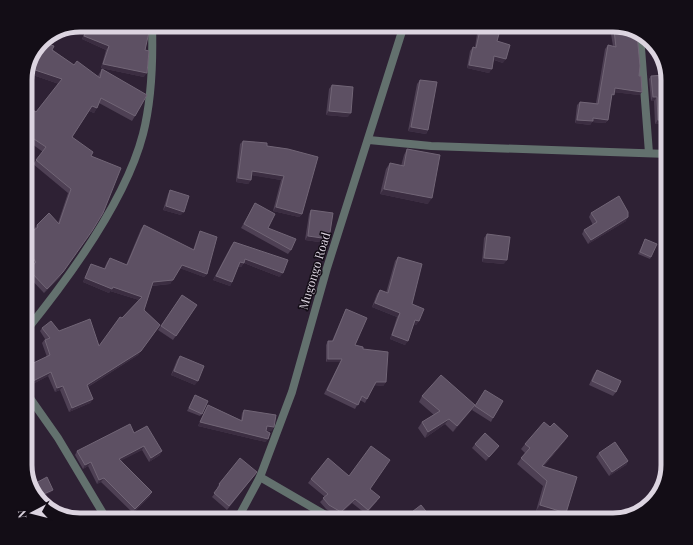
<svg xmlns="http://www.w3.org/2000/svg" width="693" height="545" viewBox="0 0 693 545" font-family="'Playfair Display',serif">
	<rect width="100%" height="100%" fill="#2e2134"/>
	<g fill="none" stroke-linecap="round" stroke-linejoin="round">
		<path stroke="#63716e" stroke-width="8" d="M640 35 649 153
			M369 140 431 146 668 154
			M25 332C68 279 126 200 143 134 152 99 153 60 152 25
			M25 391 58 438 107 520
			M260 477 334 520"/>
		<path stroke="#63716e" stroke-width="8" d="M237 520 260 477 292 392 327 268 404 25"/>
	</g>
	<path fill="#4e4054" d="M88 25H149L145 50 144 77 101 68 106 50 82 39Z
		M239 25H262L260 30 239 29Z
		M480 30 497 41 503 63 494 60 489 73 467 68 470 51 473 47H475L477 34Z
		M614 30 639 76 642 92 639 95 614 92 611 98 608 120 605 123 592 122 590 125 575 123 577 105 580 102 596 103 605 49 608 45 613 46 611 34Z
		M42 42 74 65 98 76 99 74 102 69 135 116 132 121 99 103 94 113 89 111 72 137 91 156 60 277 44 293 26 274 29 270 33 266 25 256V237L34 230V229L37 225 58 223 68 193 33 164 43 152 25 139V105L36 112 59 84 27 73Z
		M651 76 668 80V123L655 124 654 101H651L649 79Z
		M420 80 428 130 426 134 408 131 417 84Z
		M332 85 348 117 326 115 329 89Z
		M243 141 267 146 288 149 302 214 299 217 273 211 281 180 252 175 251 180 248 184 236 182 240 144Z
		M407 149 428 204 380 194 386 169 390 163 401 166 404 155Z
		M170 190 181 215 163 210 168 194Z
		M255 203 268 228 291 250 288 254 241 228Z
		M311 210 329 239 326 243 305 240 309 214Z
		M591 213 626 221 588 244 582 234 584 230 593 225 589 217Z
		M144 225 193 250 198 235 200 231 207 274 204 277 180 268 170 284 152 286 144 310 160 325 138 355 88 387 93 399 90 403 69 412 60 390 55 392 48 376 29 386 25 378V367L47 357 42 343 45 339 40 331 42 328 59 331 99 346 122 318 139 300 110 291 109 293 83 282 89 267 91 264 104 269 107 262 110 258 126 265 141 229Z
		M487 234 504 264 482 262 484 238Z
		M645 239 651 257 650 259 638 254Z
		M234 242 280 277 244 263 241 267 238 266 232 282 230 286 213 280 231 246Z
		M398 257 412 304 419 321 416 325 414 324 405 345 390 339 397 317 372 307 377 294 380 290 386 293 395 261Z
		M182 295 197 305 173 340 158 330Z
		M346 309 355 345 363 349 386 382 383 386 374 385 365 403 360 400 355 409 324 394 340 362H326V345L328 341H332L344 313Z
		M180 356 195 385 171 375 177 360Z
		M597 370 616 392 613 396 589 385 594 374Z
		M195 395 202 414 200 416 187 411Z
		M422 396 475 405 493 418 491 422 472 410 473 408 453 432 445 424 425 438 418 428 422 422 434 415 419 402Z
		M208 405 241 420 242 413 244 410 274 427 271 431 266 430V442L198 426 206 409Z
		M550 427 568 436 564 442 543 467 562 519 536 511 543 486 517 464 525 453 521 449 525 444Z
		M134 433 160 455 149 462 142 450 121 460 150 496 133 513 101 482 97 484 88 466 83 469 75 455 77 451Z
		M475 444 499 446 486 461 472 448Z
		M599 453 628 461 626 465 609 476 596 457Z
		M257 472 227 510 212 497 218 489 217 488 219 484Z
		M349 476 370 489 377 501 366 514 352 503 338 516 326 509 320 502 325 497 308 483 311 479Z"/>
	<path fill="#3b2d41" d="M242 25 262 26 260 30 239 29Z
		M84 36 109 46 106 50 82 39Z
		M494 56 506 59 503 63 492 59Z
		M103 64 147 73 144 77 101 68Z
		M469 65 492 69 489 73 467 68Z
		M29 68 62 79 59 84 27 73Z
		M615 88 642 92 639 95 612 92Z
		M653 97H657L654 101H651Z
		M92 106 97 108 94 113 89 111Z
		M329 111 351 113 348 117 326 115Z
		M593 118 608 120 605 123 592 122 590 125 575 123 577 120Z
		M658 120H668V123L655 124Z
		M411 127 428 130 426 134 408 131Z
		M252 171 284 176 281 180 249 175Z
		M238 178 251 180 248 184 236 182Z
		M384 189 432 198 428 204 380 194Z
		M166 206 184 212 181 215 163 210Z
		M276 207 302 214 299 217 273 211Z
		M628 217 626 221 588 244 591 240Z
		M308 236 329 239 326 243 305 240Z
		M484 258 507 260 504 264 482 262Z
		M245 259 283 273 280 277 244 263 241 267 237 266 240 262Z
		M182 265 207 274 204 277 179 268Z
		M63 272 60 277 44 293 47 289Z
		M216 276 232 282 230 286 213 280Z
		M85 278 113 287 142 297 139 300 110 291 109 293 83 282Z
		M173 280 170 284 150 286 153 282Z
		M375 303 400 313 397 317 372 307Z
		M415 320 419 321 416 325 412 324Z
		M392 335 408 341 405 345 390 339Z
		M141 351 138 355 84 389 87 385Z
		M328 359H342L340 362H326Z
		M174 371 198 381 195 385 171 375Z
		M51 372 48 376 29 386 31 382Z
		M376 382H386L383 386 373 385Z
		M63 386 60 390 55 392 57 388Z
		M93 399 90 403 69 412 72 408Z
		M475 405 472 410 453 432 457 426Z
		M449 419 445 424 425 438 428 432Z
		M200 422 268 439 266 442 198 426Z
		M267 426 274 427 271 431 265 430Z
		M568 436 564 442 538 472 542 466Z
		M144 446 142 450 117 463 119 459Z
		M499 446 496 450 486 461 489 457Z
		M162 451 160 455 149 462 151 458Z
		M628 461 626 465 609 476 612 472Z
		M91 462 88 466 83 469 85 465Z
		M104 478 101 482 97 484 99 480Z
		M53 490 50 493 40 498 39 496Z
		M152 492 150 496 133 513 135 509Z
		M355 499 352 503 338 516 341 512Z
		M540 505 566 513 562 519 536 511Z"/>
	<path fill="#5d5063" stroke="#716576" d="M89 25H149V32L145 50 149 51 147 73 103 64 109 46 84 36Z
		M242 25H262V26Z
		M624 29 637 34 640 66 639 76H641L642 92 615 88 614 95 612 94 608 120 593 118V121L577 120 580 102 598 104 608 45 616 47 614 30Z
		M480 30 499 34 497 41 510 45 506 59 494 56 492 69 469 65 473 47 476 48Z
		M42 42 54 46 52 50 74 65 77 61 100 78 102 69 147 95 135 116 101 98 97 108 92 106 72 137 93 152 91 156 121 168 103 213 92 231 63 272 47 289 29 270 36 262 25 248V237L38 227 37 225 49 213 59 224 71 189 36 160 46 147 25 133V105L36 112 62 79 29 68Z
		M666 75 668 80V120H658L657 97H653L651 76Z
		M420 80 437 82 428 130 411 127Z
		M332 85 353 87 351 113 329 111Z
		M243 141 267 143V146L288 149 318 157 302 214 276 207 284 176 252 171 251 180 238 178Z
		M407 149 440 155 432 198 384 189 390 163 404 166Z
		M170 190 189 196 184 212 166 206Z
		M619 196 628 212V217L591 240 584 230 597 222 591 213Z
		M255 203 275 214 268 228 296 239 291 250 244 224Z
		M311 210 333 213 329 239 308 236Z
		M144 225 194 250 200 231 217 237 207 274 182 265 173 280 153 282 144 310 160 325 141 351 87 385 93 399 72 408 63 386 57 388 51 372 31 382 25 369V367L50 355 45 340 50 338 42 328 51 321 59 331 90 319 99 346 120 317 122 318 142 297 113 287 112 289 85 278 91 264 105 269 110 258 127 265Z
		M487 234 510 237 507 260 484 258Z
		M645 239 657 244 651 257 640 252Z
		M234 242 288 260 283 273 245 259 244 263 240 262 232 282 216 276Z
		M398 257 422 264 412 304 424 309 419 321 415 320 408 341 392 335 400 313 375 303 380 290 388 293Z
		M182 295 197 305 176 336 161 326Z
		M346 309 367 318 355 345 363 347V349L388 352 386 382H376L367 399 362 396 358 405 327 390 342 359H328V341H333Z
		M180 356 204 366 198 381 174 371Z
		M597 370 621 381 616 392 592 381Z
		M441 375 475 405 457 426 449 419 428 432 422 422 440 411 422 396Z
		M485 390 503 401 493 418 475 406Z
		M195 395 208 401 202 414 189 408Z
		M208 405 242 421 244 410 276 415 274 427 267 426 266 431 270 433 268 439 200 422Z
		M544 422 550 427 554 423 568 436 542 466 577 477 566 513 540 505 547 481 521 458 530 448 525 444Z
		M130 424 134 433 147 426 162 451 151 458 144 446 119 459 152 492 135 509 104 478 99 480 91 462 85 465 77 451Z
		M485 433 499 446 489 457 475 444Z
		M615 442 628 461 612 472 599 453Z
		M371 446 390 460 370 489 380 497 368 510 355 499 341 512 329 505 323 498 328 494 311 479 328 458 349 476Z
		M240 458 257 472 229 506 214 493 220 485 219 484Z
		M47 477 53 490 39 496 32 483 34 482V484Z
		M421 505 433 520H406L404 518Z
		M174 514 181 520H168Z
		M150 515 154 520H143Z"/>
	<g text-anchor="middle" stroke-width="3" stroke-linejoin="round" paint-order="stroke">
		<g font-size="12" fill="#dcd4e0" stroke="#130d16">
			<text transform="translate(315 271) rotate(-73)" y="4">Mugongo Road</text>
		</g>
	</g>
	<path d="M0 0H693V545H0ZM80 32H613A48 48 0 0 1 661 80V465A48 48 0 0 1 613 513H80A48 48 0 0 1 32 465V80A48 48 0 0 1 80 32Z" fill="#130d16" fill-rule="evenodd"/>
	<path fill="none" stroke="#dcd4e0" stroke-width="5" d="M80 32H613A48 48 0 0 1 661 80V465A48 48 0 0 1 613 513H80A48 48 0 0 1 32 465V80A48 48 0 0 1 80 32Z"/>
	<g transform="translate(32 513) rotate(263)" stroke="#130d16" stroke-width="3" paint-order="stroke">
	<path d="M0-3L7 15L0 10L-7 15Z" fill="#dcd4e0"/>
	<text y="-6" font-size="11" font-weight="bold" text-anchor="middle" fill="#dcd4e0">N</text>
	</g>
</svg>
